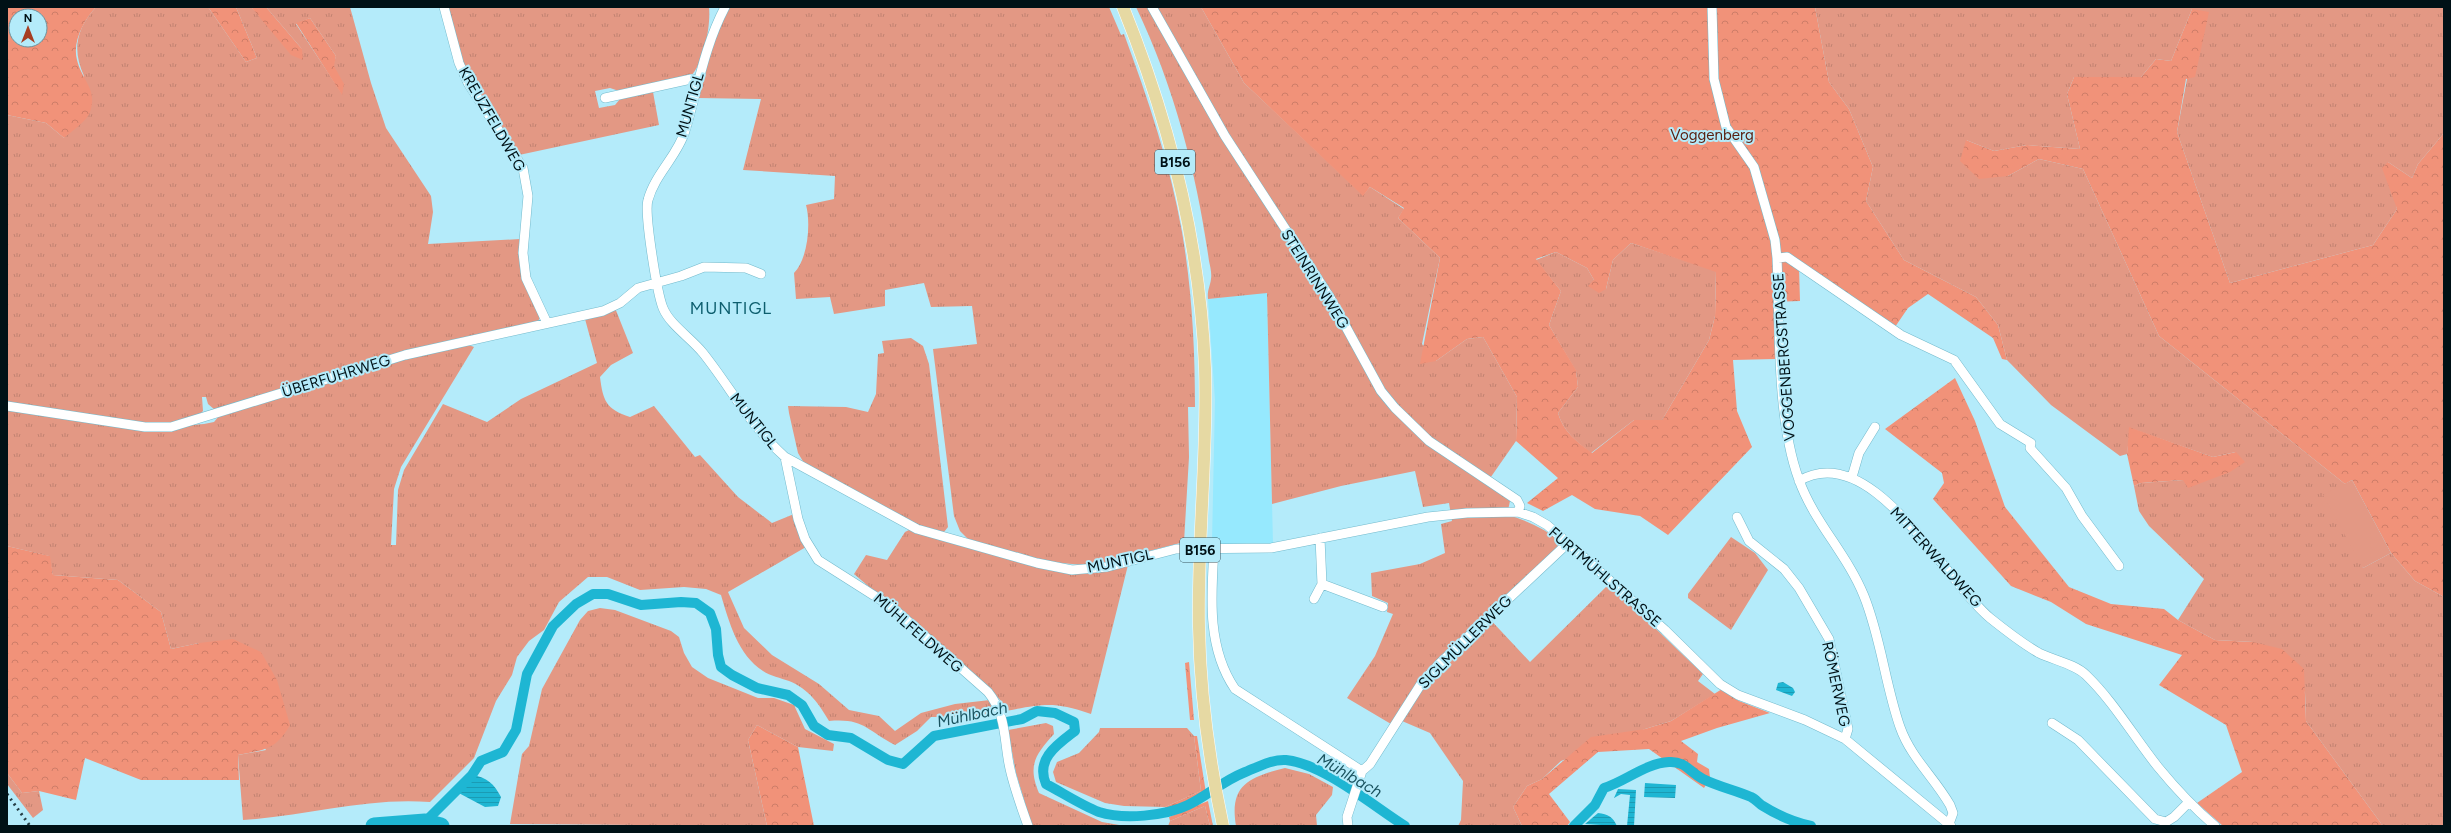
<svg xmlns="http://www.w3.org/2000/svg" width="2451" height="833" viewBox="0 0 2451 833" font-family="Figtree,sans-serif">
	<defs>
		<pattern id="grass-tufts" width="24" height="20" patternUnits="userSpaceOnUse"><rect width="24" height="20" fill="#e39884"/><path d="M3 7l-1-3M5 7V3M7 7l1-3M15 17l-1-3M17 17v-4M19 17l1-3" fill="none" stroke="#c18271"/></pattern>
		<pattern id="forest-crowns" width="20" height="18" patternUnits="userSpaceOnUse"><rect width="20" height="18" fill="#f19279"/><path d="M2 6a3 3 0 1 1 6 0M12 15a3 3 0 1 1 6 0" fill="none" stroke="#cd7d68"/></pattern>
		<pattern id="water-rules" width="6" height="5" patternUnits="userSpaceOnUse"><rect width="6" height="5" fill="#1eb6d3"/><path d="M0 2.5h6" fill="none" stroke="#1a9bb4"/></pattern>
	</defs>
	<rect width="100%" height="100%" fill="#b4ebfa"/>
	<path fill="#96e9fe" d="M1267 292 1273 544 1230 545 1212 542 1215 400 1208 299Z"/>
	<path fill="url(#grass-tufts)" fill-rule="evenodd" d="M96 7H208L246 62 257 58 236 7H251L269 26 302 49 266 7H350L371 83 386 128 431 196 433 212 428 244 520 239V261L541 316 537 323 215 410 208 404 206 397H202L203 411C190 425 164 424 146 424L7 404V115L46 123 64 138 84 76C72 50 76 29 96 7ZM310 18 336 56 333 66 342 94 296 24Z
		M447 7H709C711 25 704 63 691 76L619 91 610 88 595 91 599 108 615 105 620 99 653 92 659 125 519 155 485 105 462 62Z
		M728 7H1109L1121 35 1124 34C1148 99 1170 164 1182 232 1192 290 1195 348 1195 407H1188L1189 457 1184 542 1103 563 1083 565 1050 562 970 541 960 531 954 516 933 349 977 344 972 306 931 307 924 283 885 290V306L834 314 830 297 796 299 794 273C808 259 811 223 806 205L834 199 835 176 743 170 761 99 697 98 703 72Z
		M1136 7H1201L1244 83 1363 195 1370 187 1404 209 1398 218 1440 258 1422 344 1436 361 1467 339 1483 337 1517 397 1516 441 1486 484 1510 501 1507 515C1528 520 1545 530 1563 542L1486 615 1530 662 1609 584 1703 674 1698 681 1715 694 1671 721 1645 729 1561 761 1542 779 1527 786 1513 807 1522 826H1458L1461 820 1463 781 1430 733 1402 721 1391 724 1347 698 1375 656 1393 614 1387 612 1388 603 1372 596 1371 573 1420 564 1445 553 1441 524 1452 521 1449 503 1423 507 1415 471 1341 486 1272 504 1267 293 1208 299C1207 290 1210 287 1211 279 1212 273 1210 266 1209 261 1197 174 1174 86 1136 7Z
		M1815 7H2444V133L2418 164 2412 178 2388 162 2397 209 2373 245 2230 283 2177 132 2187 79 2192 9 2171 61 2156 59 2141 77H2074L2067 94 2080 149 2027 145 1994 151 1966 140 2008 176 2039 159 2083 169 2159 336 2345 484 2363 568 2391 553 2415 581 2444 597V826H2383L2306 721 2305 692 2253 642 2215 640 2178 620 2204 579 2149 526 2139 511 2134 486 2141 483 2183 480 2236 452 2213 457 2130 428 2127 454 2120 456 2051 405 2007 360 1998 325 1976 297 1904 260 1866 201 1873 167 1849 109 1829 82Z
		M1631 243 1716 271 1715 316 1709 340 1662 420H1634L1591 453C1577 442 1563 431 1558 413L1578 387 1576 371 1549 325 1561 291 1536 260 1556 252 1587 268 1594 280 1606 289 1613 260Z
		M615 308 633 353 611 365 600 377C603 401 606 409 630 417L654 406 695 457 700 455 738 497 772 523 794 514 806 547 728 592 744 628 772 655 819 684 849 710 879 716 895 731 921 713 955 704 990 700 998 712 989 717H931L917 731 895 745C866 730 864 718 829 721 819 704 809 689 789 681 781 678 770 676 763 671 738 655 729 622 721 595L706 589 684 587 640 590 607 577H588L559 602 544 630 529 641 517 657 512 675 496 701 474 758 430 802C367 797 305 816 243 820L238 755 266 750 199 643 171 649 161 612 118 580 53 575 49 556 7 546V409L144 429 204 424 214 422 219 416 391 361 466 344 474 347 401 467 394 489 391 545H396L398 490 404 470 443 404 487 422 521 399 597 363 585 319Z
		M911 338 923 346 929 364 948 527 944 532 917 525 804 463 798 453 789 413 788 406 846 407 868 412 876 394 878 354 884 353 882 341Z
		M909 530 1048 569 1128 565 1091 714C1053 701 1044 704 1005 711L1001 701 991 690 854 574 866 555 887 560 905 532Z
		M1731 537 1755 553 1768 570 1731 630 1688 598V594Z
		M600 608 615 610 671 631 679 637 684 653 692 667 708 678 758 698H774L794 705 805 729 834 744 833 751 798 747 757 725 748 740 767 826 510 824 522 754 529 746 542 689 580 620 588 611Z
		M1046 723 1053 726 1054 734C1036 754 1027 765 1039 793L1102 822 1125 826H1032L1016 773 1008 730Z
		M1100 728H1187L1194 736 1201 791 1165 807 1124 806 1105 803 1056 782 1053 772 1057 762 1079 753 1099 732Z
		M1285 768 1309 774 1333 787 1332 795 1316 815 1317 826H1236C1229 785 1249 777 1285 768Z
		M7 773 22 793 39 791 43 810 33 818 7 784Z
		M1205 806 1210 826H1168L1170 821Z"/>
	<path fill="url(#forest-crowns)" fill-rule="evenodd" d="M7 7H96C84 20 72 42 77 60 82 81 98 89 90 112 87 121 71 132 64 138L46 123 7 115ZM16 16H40V40H16Z
		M208 7H236L257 58 246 62Z
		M251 7H266L302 49 303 60 291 55Z
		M1201 7H1815L1829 82 1849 109 1873 167 1866 201 1904 260 1976 297 1998 325 2007 360 2002 359 1993 338 1928 294 1908 308 1895 327 1799 267 1800 301 1774 302 1775 359 1733 360 1737 411 1752 447 1668 535 1640 516 1595 509 1572 495 1543 511 1527 503 1558 478 1516 441 1517 397 1483 337 1467 339 1436 361 1420 364 1440 258 1398 218 1404 208 1370 187 1363 196 1244 83ZM1631 243 1716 272 1715 316 1709 340 1662 420H1634L1592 453C1577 442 1563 431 1558 413L1578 387 1576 370 1549 325 1561 291 1536 259 1556 252 1587 268 1594 280 1588 286 1599 293 1606 289 1613 260Z
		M2192 9 2209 12 2195 77 2186 79 2177 132 2230 283 2373 245 2397 209 2382 168 2388 162 2412 178 2418 164 2444 133V597L2415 581 2391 553 2352 480 2345 484 2159 336 2083 169 2039 159 2008 176 1979 179 1960 161 1966 140 1994 151 2027 145 2080 149 2067 94 2074 77H2141L2156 59 2171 61Z
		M310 18 336 56 334 66 344 84 342 95 296 23Z
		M1955 378 1975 421 2005 507 2069 587 2111 604 2164 609 2178 620 2215 640 2253 642 2282 649 2304 669 2306 721 2383 826H2223L2197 803 2242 772 2226 725 2159 685 2182 655 2086 624 2051 602 2011 586 1933 499 1944 483 1942 473 1885 429Z
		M2129 427 2213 457 2236 452 2245 462 2230 472 2188 488 2183 480 2141 483 2134 486 2127 454Z
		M7 546 50 556 53 575 118 580 161 612 171 649 199 643 233 639 261 652 277 680 290 725C276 750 264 750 238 755L239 780H141L85 758 76 800 39 791 22 793 7 773Z
		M1189 662 1194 720H1190L1185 663Z
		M1722 689 1739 701 1770 713 1717 728 1681 741 1698 754 1697 762 1709 769 1710 778 1704 788 1649 749 1598 752 1549 794 1570 822 1567 826H1522L1513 807 1527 786 1542 779 1591 737 1645 729 1671 721Z
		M757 725 798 747 814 826H767L748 740Z
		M1194 736H1197L1206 793 1166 810 1165 807 1201 791Z
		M1208 801 1213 826H1210L1205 806 1170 821 1169 817Z"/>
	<path fill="#e39884" d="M2352 480 2391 553 2363 568 2323 495Z"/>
	<path fill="url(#water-rules)" d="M1783 682 1793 688 1795 692 1792 696 1776 690 1778 683Z
		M472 775C487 777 494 784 501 797L498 806 485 807 455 791Z
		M1645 783 1676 785 1675 798 1644 797Z
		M1618 789 1636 790 1634 826H1627L1630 795 1621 794 1614 798Z
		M1598 813C1608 814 1613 817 1617 826L1585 824Z"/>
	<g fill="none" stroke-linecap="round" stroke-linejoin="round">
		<path stroke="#1eb6d3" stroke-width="10" d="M425 822 472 775 481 761 503 752 516 730 527 674 553 626 576 604 593 594H608L641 605 681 602 696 603 710 613 716 629 718 655 721 667 732 675 757 688 788 695 802 705 814 726 828 735 851 738 888 760 903 764 934 736 1022 719 1037 711 1055 713 1074 722 1075 731C1058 744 1035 759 1046 784 1063 793 1081 805 1099 812 1124 820 1165 816 1188 805 1207 796 1223 781 1243 773 1256 768 1271 759 1286 760 1324 764 1373 806 1405 826
			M1574 826 1595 805 1604 788C1626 781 1646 763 1669 762 1686 761 1689 772 1703 779 1719 787 1735 790 1751 797 1756 799 1759 804 1763 806 1779 816 1793 822 1811 826"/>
		<path stroke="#1eb6d3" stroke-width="17" d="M374 826 425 822 441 826"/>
		<g stroke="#73bacc" stroke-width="10">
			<path id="minor" d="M444 7 459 63 468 83 523 168 528 196 523 253 526 278 547 323
				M725 7C704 47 698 88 685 131 678 155 655 174 648 200 644 213 657 293 663 308 670 325 691 338 703 353 731 388 750 426 785 457L917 529 1037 563 1072 570 1107 567 1176 549 1271 548 1428 517 1467 513 1518 512 1533 517 1547 525 1568 543 1665 630 1720 684 1738 695 1805 720 1845 739 1951 826
				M1152 7 1225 136 1329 296 1381 391 1395 408 1429 441 1517 500 1520 506 1518 512
				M1712 7 1714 79 1726 127 1754 167 1775 240 1777 258C1780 325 1776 418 1799 480 1814 522 1847 554 1864 596 1881 638 1885 684 1900 727 1911 758 1934 777 1950 805L1953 813 1949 824
				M605 98 691 79 697 80
				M1777 258 1787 257 1901 335 1954 360 2000 424 2031 443 2030 448 2066 488 2082 516 2119 566
				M7 406 145 427H171L405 355 603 311 620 303 638 288 681 276 704 267 746 268 761 274
				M785 457 798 519 805 539 818 560 892 607 988 692C1006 714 1004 738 1009 764 1013 785 1021 806 1028 826
				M1852 477 1859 453 1875 427
				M1799 481C1872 438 1943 579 1990 618 2005 630 2023 644 2039 653 2053 660 2075 664 2086 675 2114 702 2134 737 2158 767 2176 789 2194 808 2215 826
				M1737 517 1749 541 1784 569 1799 588 1829 639 1848 729 1845 739
				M1320 538 1322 584 1383 607
				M1214 550C1211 597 1207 648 1235 689L1362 771 1370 764 1421 684 1439 664 1568 543
				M1314 599 1322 584
				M2052 723 2078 740 2155 819 2166 822 2174 817 2188 803
				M1348 826 1347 817 1362 771"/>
		</g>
		<g stroke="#fff" stroke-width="13">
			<path id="major" d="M1123 7C1170 123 1200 242 1205 368 1208 454 1197 541 1199 627 1200 694 1209 760 1223 826"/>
		</g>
		<use href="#minor" stroke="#fff" stroke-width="9"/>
		<use href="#major" stroke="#e6d9a3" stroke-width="12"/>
		<path stroke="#263f46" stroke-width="3" stroke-dasharray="2 4" stroke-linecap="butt" d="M7 794 30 826"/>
	</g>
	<g text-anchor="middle" stroke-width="4" stroke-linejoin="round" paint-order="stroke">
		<g fill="#b4ebfa" stroke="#36525a" stroke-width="1">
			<rect x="1155" y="150" width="40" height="24" rx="3"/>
			<rect x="1180" y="538" width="40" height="24" rx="3"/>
		</g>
		<g font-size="14" font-weight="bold" fill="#001116">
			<text x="1175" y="167">B156</text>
			<text x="1200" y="555">B156</text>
		</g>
		<g font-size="15" fill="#001116" stroke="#b4ebfa">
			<text transform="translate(690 105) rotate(-74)" y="5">MUNTIGL</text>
			<text transform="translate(492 119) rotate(60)" y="5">KREUZFELDWEG</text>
			<text transform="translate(1315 279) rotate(58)" y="5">STEINRINNWEG</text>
			<text transform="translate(1784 357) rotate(-94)" y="5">VOGGENBERGSTRASSE</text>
			<text transform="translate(336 376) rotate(-17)" y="5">ÜBERFUHRWEG</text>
			<text transform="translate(754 421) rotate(51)" y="5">MUNTIGL</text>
			<text transform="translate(1936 557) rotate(48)" y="5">MITTERWALDWEG</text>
			<text transform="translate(1120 561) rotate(-12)" y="5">MUNTIGL</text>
			<text transform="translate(1605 577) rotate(41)" y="5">FURTMÜHLSTRASSE</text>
			<text transform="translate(918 633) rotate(41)" y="5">MÜHLFELDWEG</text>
			<text transform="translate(1465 642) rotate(-45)" y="5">SIGLMÜLLERWEG</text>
			<text transform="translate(1836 684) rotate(78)" y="5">RÖMERWEG</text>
		</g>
		<g font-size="15" fill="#5b2011" stroke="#b4ebfa">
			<text x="1712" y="140">Voggenberg</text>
		</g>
		<g font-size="16" font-style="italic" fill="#19525e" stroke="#b4ebfa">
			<text transform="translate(972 714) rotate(-12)" y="6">Mühlbach</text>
			<text transform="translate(1350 775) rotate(30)" y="6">Mühlbach</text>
		</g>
		<g font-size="17" letter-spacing="1" fill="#0d5e6e" stroke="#b4ebfa">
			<text x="731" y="314">MUNTIGL</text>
		</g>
	</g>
	<rect width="2451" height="833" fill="none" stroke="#001116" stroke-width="16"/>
	<g transform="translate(28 28)"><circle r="19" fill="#b4ebfa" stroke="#6c949f"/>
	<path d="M0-3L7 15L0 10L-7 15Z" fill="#a63d21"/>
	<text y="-6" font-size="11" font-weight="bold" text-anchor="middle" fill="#001116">N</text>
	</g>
</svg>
